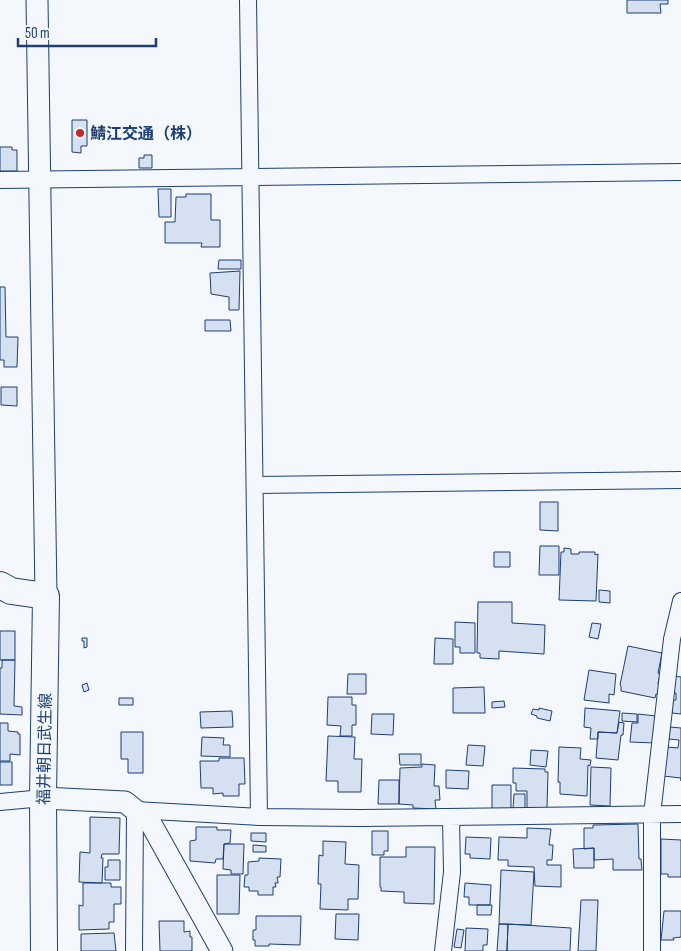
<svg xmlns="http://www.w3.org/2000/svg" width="681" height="951" viewBox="0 0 681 951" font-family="'Sofia Sans Condensed','Noto Sans JP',sans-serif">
	<rect width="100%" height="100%" fill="#f4f7fb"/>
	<path fill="#d5e0f0" stroke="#1d3f73" d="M627 0H668V4H660L661 13H627Z
		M72 120H87V146H81V153L72 152Z
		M0 147H12V150H17V171H0Z
		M144 155H152V168H139V158H144Z
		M158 189H171V217H159Z
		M186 194H211V220H220V247H201L202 243H165V222H175L176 197H186Z
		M219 260H241V269H218Z
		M240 271 239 310H229V297L211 294 210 273Z
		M0 287H5L6 337H18L17 367H4V360H0Z
		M205 320H230L231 331H205Z
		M1 387H17V406L1 405Z
		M540 502H558V531L540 530Z
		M540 546H559V575H539Z
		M564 548 571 549V554H579V552H595V555L598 554 596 601 559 600 561 552H564Z
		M494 552H510V567H494Z
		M599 590 610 591V603L599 602Z
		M478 602H512V623L545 625 544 654 499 651V659L480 658V653H477Z
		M455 622 475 623V653H460V647H455Z
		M592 623 601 624 598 639 589 637Z
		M0 631H15V660H0Z
		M82 638H87V647L84 648V641H82Z
		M435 638 453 639V664H434Z
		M628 646 662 653 658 673 660 674 658 684 661 685 659 695 656 694 655 698 621 691V686L620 685Z
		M2 660H15L14 706 22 707V715L0 714V668H2Z
		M589 670 616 674 614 695 609 694V703L584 700Z
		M348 674H366V694H347Z
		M674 676 681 677V714L672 713 673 700H676V693H672Z
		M87 683 89 690 84 692 82 685Z
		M484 687 485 713H453V688Z
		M328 697H352V705H356V725H352V736H340L341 726 327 725Z
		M119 698H133V705H119Z
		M504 701 505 707 492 708V702Z
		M539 708 552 711 550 721 537 718V716L531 714 533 709 539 710Z
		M585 708 620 711 617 733 598 732V739H590L591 728 584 727Z
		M232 711 233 727 201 728 200 712Z
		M622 713 637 714V722L622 721Z
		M372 714H394L393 735 371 734Z
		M638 714 656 716 654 743 630 742 632 723H638Z
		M619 722 624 723 623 735H621L618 760 596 758 598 732 617 733Z
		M0 723H8V731L18 732V734H20V755L10 754V761H0Z
		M670 727 681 728V781V778L663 776 666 747 678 748 679 740 669 739Z
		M121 732H143V773H128V759H121Z
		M328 736 355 737 354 759H362L361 792H338V781H326Z
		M202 737 224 738 223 745H230V757L201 756Z
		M468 745 485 746 483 766 466 765Z
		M559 747 581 748 580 759 591 760 590 766 588 765 587 796 560 794V782H558Z
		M531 750 548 751 546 767 530 765Z
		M399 754H421V765H400Z
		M219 758H244L245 784H239V796H223V793L213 794V788H201L200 761H219Z
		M0 762H12V785H0Z
		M422 764 435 765 434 786H439L440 800H435L436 809 413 808V805L399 804 400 768 422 767Z
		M591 767 611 768 610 806 590 805Z
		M513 768 545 769V772H548L547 808H527V791H516V783H513Z
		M446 770 469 771 468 789 446 788Z
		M379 780H399V804H378Z
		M492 785H511V811H492Z
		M514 794H525V811L513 809Z
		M90 817 120 818 119 854H102L101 858H103L102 883 79 882 80 852 90 853Z
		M638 824 639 859H641L642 870H613V859L594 860V848L584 849V828H593V825Z
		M196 827H217V830H231L230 843 224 844 223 859H216L215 863 190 861V841L196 840Z
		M527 828 551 829 549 845H553L552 860H547V865H561V887L535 886 534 867 508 866V860H498L499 837 527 838Z
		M372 831H388V851H384V855H372Z
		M251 833H266V842L251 841Z
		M466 837 491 838 490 859 470 858V854H465Z
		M661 839 681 840V877H668V874H661Z
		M323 841 346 842 345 864 359 865 358 899H348V910L320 909 321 884H318L319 855 323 856Z
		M224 844H244L243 874H231V870L223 869Z
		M253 845 266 846V852H253Z
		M406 847H435L434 904 404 903V892L381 891V887H380V857H406Z
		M594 848V868H574L573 849Z
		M259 858 281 859 280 877H277L278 883H275L276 887H273V895H258V891H249V887H244L245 875H248V862L259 861Z
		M108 860H120V880H105V867H108Z
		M501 870 534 872 531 925 499 924Z
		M217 875H240L239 914H217Z
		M83 883H111V887H121V904H114V922H109V929L79 930V905L83 906Z
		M465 883 491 885 490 905H469V897H464Z
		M581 900H598L596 951H578Z
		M477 905H492L491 915H477Z
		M664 911H681V937L673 938 674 940H661Z
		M336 914H359L358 940 335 939Z
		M256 916H301L300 945 269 944V946H255V940H253V930H256Z
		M159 921H184V932L190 931V937H192V951H160Z
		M499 924H508L507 951H497Z
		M508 924 571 928 570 951H507Z
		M466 928 488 929 487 945H483V951H465Z
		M457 929 464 930 461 948 454 947Z
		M114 933 116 951H81V934Z"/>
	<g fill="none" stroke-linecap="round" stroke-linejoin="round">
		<g stroke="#1d3f73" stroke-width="18">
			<path id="minor" d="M248 0 259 817
				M0 180 681 172
				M255 485 681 480
				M0 802 43 798
				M134 951 135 810 259 817 361 818 681 814
				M443 951 452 872 451 817
				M652 951V815L672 639 681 601"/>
		</g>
		<g stroke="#1d3f73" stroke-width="23">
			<path id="tertiary" d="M37 0 46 596
				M43 798 125 802 150 822 222 951"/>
		</g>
		<g stroke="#1d3f73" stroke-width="28">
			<path id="primary" d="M0 585 11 591 46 596 43 798 44 951"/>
		</g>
		<use href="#minor" stroke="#f4f7fb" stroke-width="16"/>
		<use href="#tertiary" stroke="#f4f7fb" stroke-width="21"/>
		<use href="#primary" stroke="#f4f7fb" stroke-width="26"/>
	</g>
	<circle fill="#c62828" stroke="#f4f7fb" stroke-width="2" cx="80" cy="133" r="5"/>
	<g text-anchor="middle" stroke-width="4" stroke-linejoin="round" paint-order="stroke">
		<g font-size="16" font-weight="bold" fill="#1d3f73" stroke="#f4f7fb" text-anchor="start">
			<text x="90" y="139">鯖江交通（株）</text>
		</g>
		<g font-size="16" fill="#1d3f73" stroke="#f4f7fb">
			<text transform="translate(44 749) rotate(-89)" y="6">福井朝日武生線</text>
		</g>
	</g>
	<path d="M18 38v8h138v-8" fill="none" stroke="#1d3f73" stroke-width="2.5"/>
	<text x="25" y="38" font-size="15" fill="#1d3f73" stroke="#f4f7fb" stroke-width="4" paint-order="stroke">50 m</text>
</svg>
